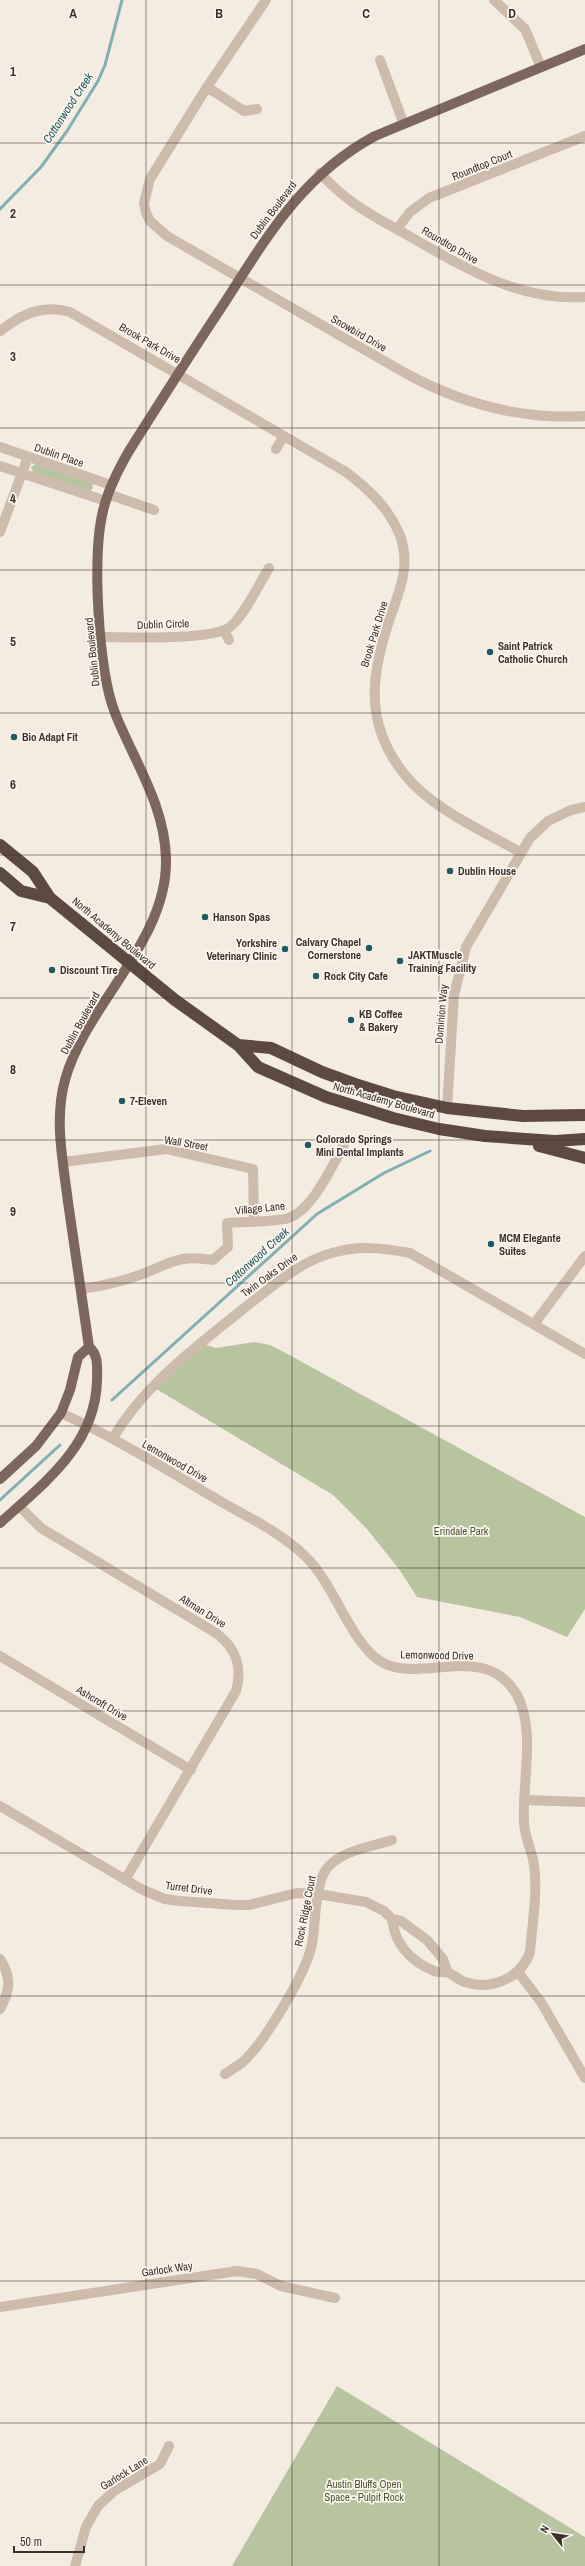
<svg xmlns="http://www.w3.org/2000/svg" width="585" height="2566" viewBox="0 0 585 2566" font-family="'Archivo Narrow',sans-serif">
	<rect width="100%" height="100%" fill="#f4ebe1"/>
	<path fill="#b8c4a0" d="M36 464 92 483 93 488 90 491 33 472 31 467Z
		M254 1342 270 1345 282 1351 585 1517V1609L567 1637 520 1617 417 1597 399 1569 367 1529 333 1495 153 1387 201 1343 216 1348Z
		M337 2386 585 2537V2566H232Z"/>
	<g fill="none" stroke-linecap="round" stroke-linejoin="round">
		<path stroke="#7fb0b2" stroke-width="3" d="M0 209 41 167 67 131 98 81 105 65 122 0
			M112 1400 317 1214 384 1173 430 1151
			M0 1500 60 1445"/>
		<path stroke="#cdbbac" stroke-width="10" d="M266 0 207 87 150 179 144 203 146 213 150 221 167 236 405 373C460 403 522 420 585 416
			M494 0 525 29 541 67
			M380 60 403 122
			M207 87 244 111 257 109
			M320 173C348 204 374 216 409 236 465 268 518 301 585 297
			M397 229 410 212 429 198 585 136
			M0 331C22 314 42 304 70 312L346 472C367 488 388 507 399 533 411 561 401 588 391 615 371 673 363 723 405 775 431 808 483 831 520 852
			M0 447 111 485
			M276 449 284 436
			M0 466 106 501
			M108 494 154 510
			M0 532 28 457
			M224 630 229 640
			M102 637C129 637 210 641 230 627 244 616 259 584 269 568
			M447 1108 454 995 466 947 530 838 548 821 571 810 585 807
			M63 1162 166 1149 253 1169 254 1221
			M81 1289C103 1286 124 1281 145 1273 174 1261 180 1255 213 1260L228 1247 227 1223C243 1222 275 1222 289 1218 314 1208 331 1167 344 1145
			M534 1324 585 1256
			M61 1413C116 1438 167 1470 220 1501 249 1518 282 1533 306 1557 334 1584 351 1643 380 1661 420 1686 484 1639 517 1695 536 1730 522 1783 524 1821 524 1837 532 1850 534 1865 538 1891 532 1926 530 1952 521 1978 491 1991 465 1982 459 1980 455 1976 449 1973 444 1971 439 1973 434 1971 410 1961 395 1944 392 1919
			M113 1438C144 1385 196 1347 243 1309 271 1288 298 1262 332 1253 359 1245 383 1248 410 1253L585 1354
			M19 1506 41 1528 216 1633C235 1647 243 1667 236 1691L125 1880
			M0 1656 191 1770
			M524 1800 585 1802
			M0 1806 143 1890 165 1899 179 1901 237 1905H249L297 1893 318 1894 366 1902 384 1911 392 1919 401 1921 427 1940 443 1959 448 1973
			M0 1959C12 1977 10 1991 0 2009
			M518 1972 541 2002 585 2078
			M225 2074C231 2070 237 2066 243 2062 265 2041 306 1974 312 1944 316 1923 314 1883 328 1867 343 1850 371 1847 392 1840
			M0 2307 237 2271 257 2274 281 2286 335 2298
			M75 2566 86 2527 98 2506 114 2491 160 2464 169 2446"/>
		<path stroke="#7d675c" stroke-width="10" d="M0 1479 36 1446 61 1413 70 1390 78 1357 89 1347
			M0 1523C44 1483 95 1446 97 1381 97 1368 99 1355 89 1347 82 1298 75 1250 68 1202 63 1161 54 1120 65 1080 86 1004 168 941 166 859 165 805 134 761 115 713 98 669 92 556 103 511 108 489 118 470 129 451 160 402 191 353 223 305 267 237 301 176 375 136L585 49"/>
		<path stroke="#5c4a42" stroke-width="12" d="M0 845 33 872 50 898 175 1000 238 1045 258 1067 326 1097 393 1118 439 1129 485 1136 555 1141 585 1139
			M0 873 21 891 50 898
			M238 1045 271 1048 322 1072 355 1084 393 1096 447 1108 523 1116 585 1115
			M539 1146 585 1158"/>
	</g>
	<path fill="none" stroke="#3b302b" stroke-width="1" stroke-opacity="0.55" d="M146 0V2566M292 0V2566M439 0V2566M0 143H585M0 285H585M0 428H585M0 570H585M0 713H585M0 855H585M0 998H585M0 1140H585M0 1283H585M0 1426H585M0 1568H585M0 1711H585M0 1853H585M0 1996H585M0 2138H585M0 2281H585M0 2423H585"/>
	<g fill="#1f5a5e" stroke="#fbf5ee" stroke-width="1.5">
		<circle cx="490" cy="652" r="4"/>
		<circle cx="14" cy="737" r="4"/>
		<circle cx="450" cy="871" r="4"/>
		<circle cx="205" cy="917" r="4"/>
		<circle cx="369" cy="948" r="4"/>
		<circle cx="285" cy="949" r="4"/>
		<circle cx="400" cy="961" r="4"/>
		<circle cx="52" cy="970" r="4"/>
		<circle cx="316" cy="976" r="4"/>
		<circle cx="351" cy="1020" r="4"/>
		<circle cx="122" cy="1101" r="4"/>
		<circle cx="308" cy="1145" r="4"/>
		<circle cx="491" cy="1244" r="4"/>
	</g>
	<g text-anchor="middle" stroke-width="3.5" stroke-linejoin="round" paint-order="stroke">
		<g font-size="11" fill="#3b302b" stroke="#fbf5ee">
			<text transform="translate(482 165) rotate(-22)" y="4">Roundtop Court</text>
			<text transform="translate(273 210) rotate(-53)" y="4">Dublin Boulevard</text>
			<text transform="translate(450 245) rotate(30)" y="4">Roundtop Drive</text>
			<text transform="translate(359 333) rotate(30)" y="4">Snowbird Drive</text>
			<text transform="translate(150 343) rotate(30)" y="4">Brook Park Drive</text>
			<text transform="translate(59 455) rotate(19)" y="4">Dublin Place</text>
			<text transform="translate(163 624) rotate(-2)" y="4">Dublin Circle</text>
			<text transform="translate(374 634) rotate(-73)" y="4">Brook Park Drive</text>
			<text transform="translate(92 652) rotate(-96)" y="4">Dublin Boulevard</text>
			<text transform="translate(114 933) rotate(40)" y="4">North Academy Boulevard</text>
			<text transform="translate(441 1014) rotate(-85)" y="4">Dominion Way</text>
			<text transform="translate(80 1023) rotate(-61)" y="4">Dublin Boulevard</text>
			<text transform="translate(384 1100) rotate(16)" y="4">North Academy Boulevard</text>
			<text transform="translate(186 1143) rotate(10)" y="4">Wall Street</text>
			<text transform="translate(260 1208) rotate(-6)" y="4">Village Lane</text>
			<text transform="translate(269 1275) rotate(-36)" y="4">Twin Oaks Drive</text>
			<text transform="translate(175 1461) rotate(30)" y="4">Lemonwood Drive</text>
			<text transform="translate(203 1611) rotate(32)" y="4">Altman Drive</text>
			<text transform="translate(437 1655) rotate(1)" y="4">Lemonwood Drive</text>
			<text transform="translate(102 1703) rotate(31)" y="4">Ashcroft Drive</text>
			<text transform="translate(189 1888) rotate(7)" y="4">Turret Drive</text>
			<text transform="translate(305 1911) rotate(-79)" y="4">Rock Ridge Court</text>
			<text transform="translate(167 2269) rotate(-8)" y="4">Garlock Way</text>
			<text transform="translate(124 2473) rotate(-32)" y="4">Garlock Lane</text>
		</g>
		<g font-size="11" font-weight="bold" fill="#3b302b" stroke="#fbf5ee" text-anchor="start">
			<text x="498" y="650">Saint Patrick<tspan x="498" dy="13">Catholic Church</tspan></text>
			<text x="22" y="741">Bio Adapt Fit</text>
			<text x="458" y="875">Dublin House</text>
			<text x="213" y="921">Hanson Spas</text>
			<text x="361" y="946" text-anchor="end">Calvary Chapel<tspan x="361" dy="13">Cornerstone</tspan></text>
			<text x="277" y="947" text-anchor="end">Yorkshire<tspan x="277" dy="13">Veterinary Clinic</tspan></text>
			<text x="408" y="959">JAKTMuscle<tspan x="408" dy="13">Training Facility</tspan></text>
			<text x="60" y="974">Discount Tire</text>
			<text x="324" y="980">Rock City Cafe</text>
			<text x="359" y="1018">KB Coffee<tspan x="359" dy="13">&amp; Bakery</tspan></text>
			<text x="130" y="1105">7-Eleven</text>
			<text x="316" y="1143">Colorado Springs<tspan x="316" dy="13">Mini Dental Implants</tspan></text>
			<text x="499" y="1242">MCM Elegante<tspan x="499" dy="13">Suites</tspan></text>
		</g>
		<g font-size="11" fill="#4a5a2e" stroke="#fbf5ee">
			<text x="461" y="1535">Erindale Park</text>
			<text x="364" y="2488">Austin Bluffs Open<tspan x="364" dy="13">Space - Pulpit Rock</tspan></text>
		</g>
		<g font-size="12" font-style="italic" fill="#1f5a5e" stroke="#fbf5ee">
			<text transform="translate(68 108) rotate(-57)" y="4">Cottonwood Creek</text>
			<text transform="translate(257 1257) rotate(-42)" y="4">Cottonwood Creek</text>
		</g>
	</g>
	<g font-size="13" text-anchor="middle" font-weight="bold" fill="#3b302b" stroke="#fbf5ee" stroke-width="3.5" stroke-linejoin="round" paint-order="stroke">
		<text x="73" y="18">A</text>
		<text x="219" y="18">B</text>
		<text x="366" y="18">C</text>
		<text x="512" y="18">D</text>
		<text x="13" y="76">1</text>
		<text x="13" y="218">2</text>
		<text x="13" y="361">3</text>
		<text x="13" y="503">4</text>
		<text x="13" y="646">5</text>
		<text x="13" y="789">6</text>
		<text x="13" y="931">7</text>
		<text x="13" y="1074">8</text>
		<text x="13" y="1216">9</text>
	</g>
	<g transform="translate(553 2534) rotate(300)" stroke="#fbf5ee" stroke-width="3" paint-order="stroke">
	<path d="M0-3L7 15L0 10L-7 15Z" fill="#3b302b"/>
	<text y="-6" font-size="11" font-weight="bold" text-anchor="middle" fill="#3b302b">N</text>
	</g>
	<path d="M14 2546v6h70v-6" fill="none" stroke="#3b302b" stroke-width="2"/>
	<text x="20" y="2546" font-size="12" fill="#3b302b" stroke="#fbf5ee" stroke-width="3" paint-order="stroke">50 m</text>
</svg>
